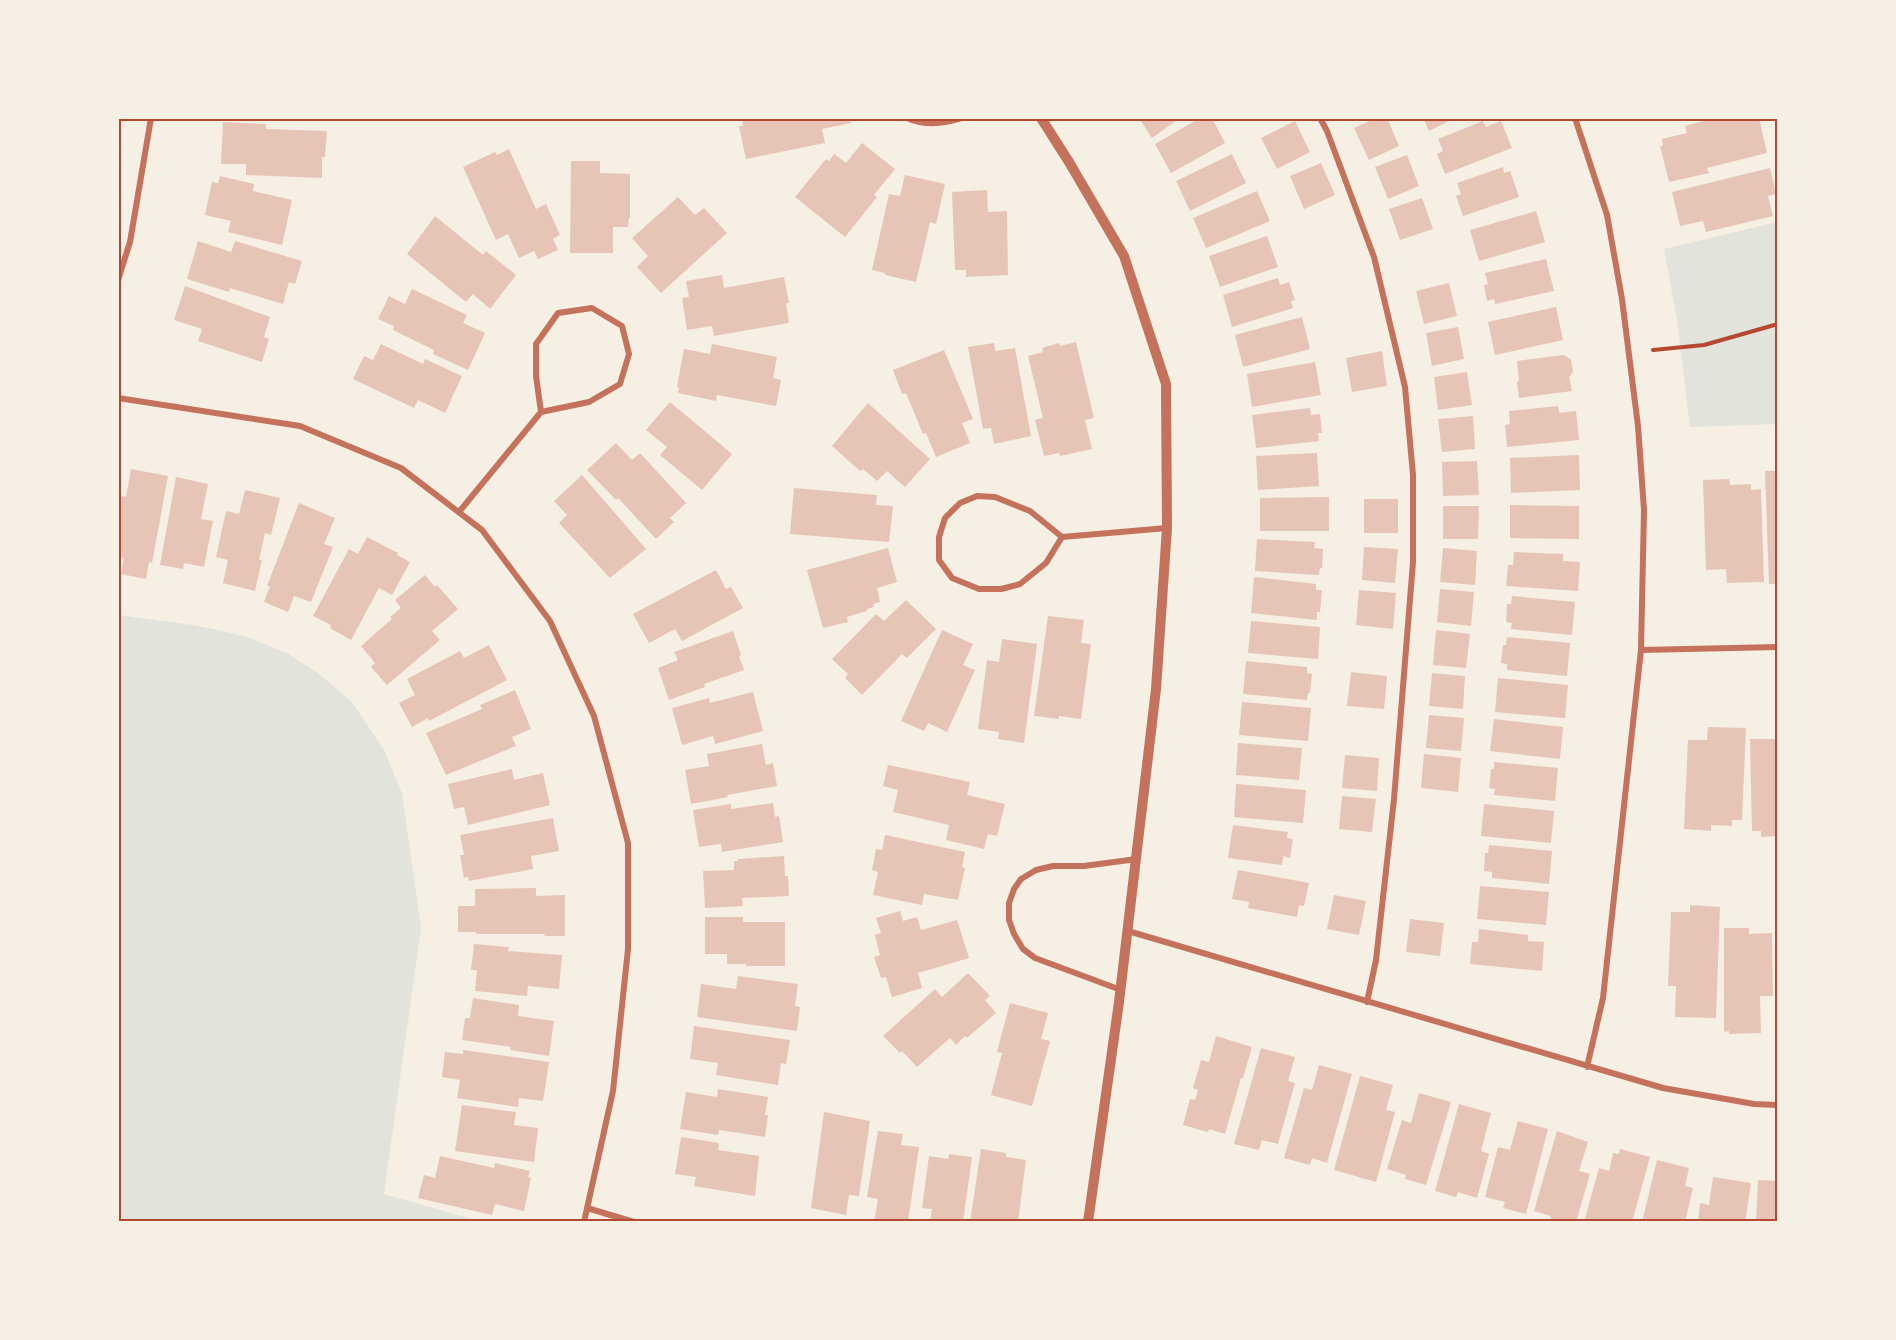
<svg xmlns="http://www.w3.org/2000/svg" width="1896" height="1340" viewBox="0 0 1896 1340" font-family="Jost,sans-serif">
	<rect width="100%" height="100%" fill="#f6efe4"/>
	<path fill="#e2e4dc" d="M1777 222V424L1690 427 1677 320 1664 249Z
		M119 615 199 626 248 637 288 654 318 673 352 702 384 750 402 793 421 928 384 1194 479 1221H119Z"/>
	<path fill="#e6c5b7" d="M742 118H850L851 123 822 129 825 143 746 159 739 126H743Z
		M1139 118H1180L1152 138Z
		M1200 118H1212L1225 143 1171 173 1155 144Z
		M1376 118H1387L1399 146 1369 160 1354 128Z
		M1423 118H1455L1429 131Z
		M1715 118H1759L1767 153 1707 168 1709 173 1669 182 1660 146H1663L1662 139 1687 133 1685 126Z
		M1295 121 1310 152 1277 169 1261 138Z
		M1483 121 1486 127 1501 121 1512 148 1445 174 1437 154 1443 151 1438 139Z
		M223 122 266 124V129L327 131 325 157H322V178L246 175V164H221Z
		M862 143 895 169 874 195 877 197 845 237 795 197 826 159 829 161 834 154 846 163Z
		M509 149 536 209 546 204 560 235 553 239 558 250 538 259 534 251 519 258 508 234 496 240 463 167 495 152 497 155Z
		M1232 154 1246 183 1190 211 1176 181Z
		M1407 155 1419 186 1388 199 1375 167Z
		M571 161H600V173L630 174V218H629L628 227H613V253H570Z
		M1321 163 1335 195 1304 209 1290 176Z
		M1503 167 1504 173 1510 171 1519 197 1463 216 1456 196 1461 194 1457 183Z
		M1770 168 1776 194 1768 196 1773 216 1706 232 1703 221 1680 226 1672 192Z
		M905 175 945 184 936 224 930 222 916 282 885 275V273L872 270 889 194 900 196Z
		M220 176 254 184 253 191 292 200 282 245 228 232 231 221 205 215 212 182 218 183Z
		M987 190 988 212 1007 211 1008 275 966 277V270H955L952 192Z
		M1257 191 1270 221 1206 248 1193 218Z
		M678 197 695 215 704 208 727 233 661 293 637 267 648 256 632 238Z
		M1422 198 1433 229 1400 240 1389 209Z
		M1536 211 1545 242 1479 261 1470 230Z
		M435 216 483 255 486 251 516 275 490 309 473 294 466 302 407 254Z
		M1267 236 1278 267 1220 287 1209 256Z
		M198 241 231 252 235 241 302 261 295 284 289 282 283 304 230 288 229 292 187 279Z
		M1546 259 1554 291 1495 304 1494 299 1487 301 1484 285 1488 284 1485 273Z
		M722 275 724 288 784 277 789 303H786L789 323 714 336 712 326 687 330 682 298 689 297 686 281Z
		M1278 278 1280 285 1289 282 1295 300 1291 301 1293 308 1232 327 1223 295Z
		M1449 283 1457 316 1424 324 1416 291Z
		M185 286 270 317 264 337 269 339 262 362 198 341 202 329 174 320Z
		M412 289 467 315 463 323 485 333 468 370 433 354 434 350 393 330 394 326 378 319 389 296 405 304Z
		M1556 307 1563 340 1495 355 1488 322Z
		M1302 317 1310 349 1243 367 1235 335Z
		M1458 327 1464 359 1432 366 1426 333Z
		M1076 342 1094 418 1085 420 1092 449 1060 456 1059 453 1044 456 1035 420 1043 418 1028 356 1043 352 1042 348 1059 343 1060 346Z
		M994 343 995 351 1015 348 1031 436 994 444 991 428 983 429 968 347Z
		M381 344 423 364 425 359 462 376 445 413 418 400 414 408 353 379 364 356 373 360Z
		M712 344 777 357 773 378 781 380 776 406 717 395 716 401 678 393 679 388 677 387 684 349 710 354Z
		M944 350 973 419 962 423 970 443 936 457 926 433 923 434 906 393 902 394 893 370Z
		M1382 351 1387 386 1352 392 1346 358Z
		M1564 355 1571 360 1573 372 1569 377 1572 391 1519 398 1517 382 1519 381 1517 361Z
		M1315 362 1321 395 1252 407 1247 374Z
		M1467 372 1472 405 1438 410 1434 377Z
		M670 402 732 454 702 490 660 455 667 447 646 430Z
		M868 403 930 459 905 487 887 471 877 481 863 469 860 471 832 446Z
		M1558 406 1559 413 1576 411 1579 440 1507 447 1505 425 1510 424 1509 411Z
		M1310 408 1311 415 1320 414 1322 433H1318L1319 441 1256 448 1252 415Z
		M1473 416 1475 449 1442 452 1438 419Z
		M616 443 632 460 640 453 686 503 670 518 674 522 656 539 618 498 616 500 587 470Z
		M1317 453 1319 486 1258 490 1256 456Z
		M1579 455 1580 490 1511 493 1510 458Z
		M1477 461 1479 495 1443 496 1442 462Z
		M131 469 168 476 152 563 149 562 146 579 121 574 124 558 118 557V495L126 497Z
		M1765 471H1778V584H1769Z
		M582 475 646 549 610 578 559 523 567 515 554 501Z
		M176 477 208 484 201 519 213 521 204 567 184 563 183 569 160 565Z
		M1729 479 1730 485 1751 484V490L1761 489 1764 582 1727 583 1726 569 1706 570 1703 480Z
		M794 488 877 495 876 505 893 506 889 542 790 534Z
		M245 490 280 498 271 535 265 533 259 560H262L255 591 223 583 228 560 216 557 226 511 239 514Z
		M1329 497V531H1260V498Z
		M1364 499H1398V533H1364Z
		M299 503 335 518 324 544 333 547 311 602 294 596 288 612 264 602 270 586H267Z
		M1510 505 1579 506V539L1510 538Z
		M1443 506H1479L1478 539H1443Z
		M367 537 398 553 397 555 410 562 392 595 379 588 351 640 330 628 331 625 313 616 349 549 358 554Z
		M1257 539 1315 542 1314 548 1323 549 1322 568H1320L1319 575 1255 571Z
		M1364 547 1398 549 1395 583 1362 580Z
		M888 548 897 582 877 588 880 602 873 604 874 607 867 609V611L847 617 848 622 823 628 807 570Z
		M1443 548 1477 551 1475 585 1440 582Z
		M1514 552 1563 554V561L1580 562 1578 591 1506 586 1508 565H1513Z
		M716 570 726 589 731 587 743 608 682 641 675 629 649 643 633 614Z
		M425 575 435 587 437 585 458 609 432 631 440 640 387 685 371 667 375 663 361 646 392 619 390 617 401 608 395 600Z
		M1254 577 1316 584V590H1322L1320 612H1317V620L1251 613Z
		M1440 589 1474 592 1471 626 1437 622Z
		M1359 590 1396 593 1393 629 1356 625Z
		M1512 596 1575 602 1572 635 1511 629 1512 623 1506 622 1507 604H1511Z
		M906 600 936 629 907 658 902 654 862 695 845 678 848 674 832 659 876 614 884 621Z
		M1048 616 1084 620 1081 643 1091 644 1081 719 1059 716V719L1034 716Z
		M1251 621 1320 627 1318 659 1248 653Z
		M942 630 973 644 963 665 975 670 947 732 928 723 924 731 901 721Z
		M1436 630 1470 634 1466 668 1433 665Z
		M733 631 741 655 739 656 744 670 704 684 705 687 669 700 658 668 678 660 674 652Z
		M1507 637 1570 643 1567 676 1507 670V664L1501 663 1503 645H1506Z
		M1002 639 1037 644 1024 743 998 739 999 732 978 729 987 660 999 662Z
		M489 645 507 680 429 721 428 718 412 727 399 703 415 695 407 679 460 651 464 658Z
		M1246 661 1307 667V673L1312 674 1310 693H1308L1307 700 1243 694Z
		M1351 672 1387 676 1384 709 1347 706Z
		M1432 673 1465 676 1463 709 1429 706Z
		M1498 678 1568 685 1565 718 1495 712Z
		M515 690 531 729 512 737 516 746 446 775 426 733 482 709 480 705Z
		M753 692 763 731 715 744 713 736 682 745 672 708 709 698 710 703Z
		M1242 702 1311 708 1308 741 1239 735Z
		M1429 715 1464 718 1461 751 1426 748Z
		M1494 719 1563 727 1560 759 1490 751Z
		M1708 727 1746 728 1742 820H1732V826L1711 825V831L1684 829 1688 740H1707Z
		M1750 739H1778V836L1761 837V831H1752Z
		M1238 743 1302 748 1299 780 1236 775Z
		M762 744 766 765 773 763 777 786 727 795 728 797 691 804 685 770 709 766 707 754Z
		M1424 754 1461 758 1458 792 1421 788Z
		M1345 755 1379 758 1377 791 1342 788Z
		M1494 762 1558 768 1555 801 1494 795 1495 789 1489 788 1491 769H1494Z
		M888 765 970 782 967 795 1005 804 997 836 988 834 984 849 946 840 949 825 893 812 898 790 883 786Z
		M512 769 514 780 543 773 550 805 468 825 464 807 454 809 448 784Z
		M1236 784 1306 790 1303 823 1234 817Z
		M1342 796 1376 799 1372 832 1339 829Z
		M773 803 775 817 779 816 783 842 722 852 721 844 699 847 693 810 731 804V809Z
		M1484 804 1554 811 1551 843 1481 836Z
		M553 818 559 851 531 856 533 869 469 881 468 877 464 878 460 855H464L460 835Z
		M1233 825 1288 832 1287 838 1293 839 1290 858 1283 856 1282 865 1228 858Z
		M885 835 965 852 962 867 965 868 958 900 924 894 922 905 873 895 878 872 872 870 876 849 882 850Z
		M1489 845 1552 851 1549 884 1492 878V872L1484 871 1485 853H1488Z
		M784 856 785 876H788L789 896 742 898 743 906 705 908 703 871 734 870V861H738V859Z
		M1238 870 1309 883 1304 906 1299 905 1297 917 1248 908 1249 902 1232 899Z
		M1480 886 1549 892 1546 925 1477 919Z
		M536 888V896L565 895V936H545L544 934H476V932H458V906H475V889Z
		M1334 895 1366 901 1359 935 1327 929Z
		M1690 905 1720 907 1716 1018 1675 1017 1676 986H1668L1671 912H1690Z
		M900 911 903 921 917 917 921 930 957 920 969 958 918 973 922 988 892 997 886 977 881 978 874 957 880 955 875 935 881 933 876 918Z
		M705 917H743V922H785V966H746V964H727V954H705Z
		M1410 919 1444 923 1440 956 1406 952Z
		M1724 928H1749V934L1772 933 1773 996H1760L1761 1033 1729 1034V1031L1724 1032Z
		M1479 929 1528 935V941L1544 942 1542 971 1470 964 1472 942H1478Z
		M474 944 509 947 508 951 562 955 559 989 528 986 527 996 475 991 477 970H471Z
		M968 973 990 996 985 1000 996 1013 967 1038 965 1036 956 1045 950 1038 917 1067 902 1051 900 1053 883 1036 935 989 942 997Z
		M738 976 798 984 795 1006 800 1007 797 1031 697 1017 701 984 736 989Z
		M473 998 519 1005 518 1016 554 1021 549 1056 510 1050 511 1047 462 1040 465 1018H470Z
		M1010 1003 1048 1013 1041 1039 1050 1041 1032 1106 991 1095 1002 1053 997 1052Z
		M694 1026 790 1040 786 1064 781 1063 778 1085 716 1075 718 1063 690 1059Z
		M1216 1036 1252 1047 1243 1078H1241L1225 1134 1209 1129 1208 1132 1183 1125 1190 1099 1195 1100 1198 1090 1193 1088 1201 1060 1209 1062Z
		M1261 1048 1295 1057 1288 1081 1295 1083 1278 1144 1262 1140 1259 1150 1234 1144Z
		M463 1050 549 1062 543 1101 519 1098 518 1107 457 1098 460 1080 442 1077 445 1052 463 1054Z
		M1319 1065 1352 1074 1327 1163 1312 1158 1310 1165 1284 1158 1304 1088 1312 1090Z
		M1360 1076 1393 1085 1386 1110 1395 1112 1376 1182 1334 1170Z
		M718 1089 768 1097 765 1115H768L765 1137 719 1130 718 1135 680 1129 686 1092 717 1097Z
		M1419 1093 1451 1102 1426 1185 1405 1179 1406 1175 1387 1169 1402 1120 1411 1123Z
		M1459 1104 1491 1113 1481 1151 1489 1154 1477 1198 1458 1192 1456 1197 1435 1191Z
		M462 1105 516 1112 514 1125 538 1128 534 1162 455 1151Z
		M824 1112 870 1121 859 1196 849 1195 846 1215 811 1208Z
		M1518 1121 1548 1129 1526 1214 1503 1208 1505 1202 1485 1197 1498 1147 1510 1150Z
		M878 1131 903 1134 901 1145 919 1147 908 1222H874L878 1199 867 1197Z
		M1557 1131 1588 1142 1579 1171 1590 1174 1576 1222H1550L1551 1216 1534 1211Z
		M681 1137 719 1143 718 1150 759 1156 755 1196 694 1186 696 1177 675 1174Z
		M981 1149 1006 1153V1157L1026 1160 1018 1222H970Z
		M1620 1149 1650 1157 1632 1222H1584L1599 1168 1609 1171 1613 1153 1619 1154Z
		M949 1154 972 1157 963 1222H930L932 1209 922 1208 929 1156 948 1159Z
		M440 1156 494 1168 495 1163 530 1171 528 1177 531 1178 524 1211 495 1204 492 1215 418 1198 424 1175 435 1178Z
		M1657 1160 1689 1168 1685 1186 1693 1188 1685 1222H1642Z
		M1713 1177 1751 1183 1745 1222H1698L1700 1203 1709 1205Z
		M1758 1180 1778 1181V1222H1756Z"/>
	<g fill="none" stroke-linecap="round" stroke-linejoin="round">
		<path stroke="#b5482f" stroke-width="4" d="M1653 350 1704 345 1778 324"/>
		<path stroke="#c5725c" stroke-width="6" d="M907 118C925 126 944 124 962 118
			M1320 118 1327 131 1374 257 1405 387 1413 475V562L1394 799 1376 960 1367 1002
			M1575 118 1607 215 1622 299 1638 426 1644 510 1641 650 1603 998 1587 1067
			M118 280 130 242 151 118
			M118 398 300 426 401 468 482 530 550 621 594 716 628 843V949L613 1091 584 1222
			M459 512 541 412 589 402 620 384 629 354 622 326 592 308 558 313 536 344V376L541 412
			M1062 537 1046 563 1020 584 1001 589H979L952 578 939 560V537L945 518 960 503 977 496 995 497 1030 511 1062 537 1167 528
			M1641 650 1778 647
			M1128 931 1663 1088 1754 1104 1778 1105
			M1121 990 1035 958 1023 949 1014 934 1009 920V903L1014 889 1021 879 1036 870 1053 866H1084L1137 859
			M587 1208 634 1222"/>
		<path stroke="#c5725c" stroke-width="10" d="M1041 118 1069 162 1124 256 1166 384 1167 528 1156 689 1119 1002 1088 1222"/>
	</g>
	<rect width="1896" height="1340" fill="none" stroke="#f6efe4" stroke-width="240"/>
	<rect x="120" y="120" width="1656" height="1100" fill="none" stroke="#b5482f" stroke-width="2"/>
</svg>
